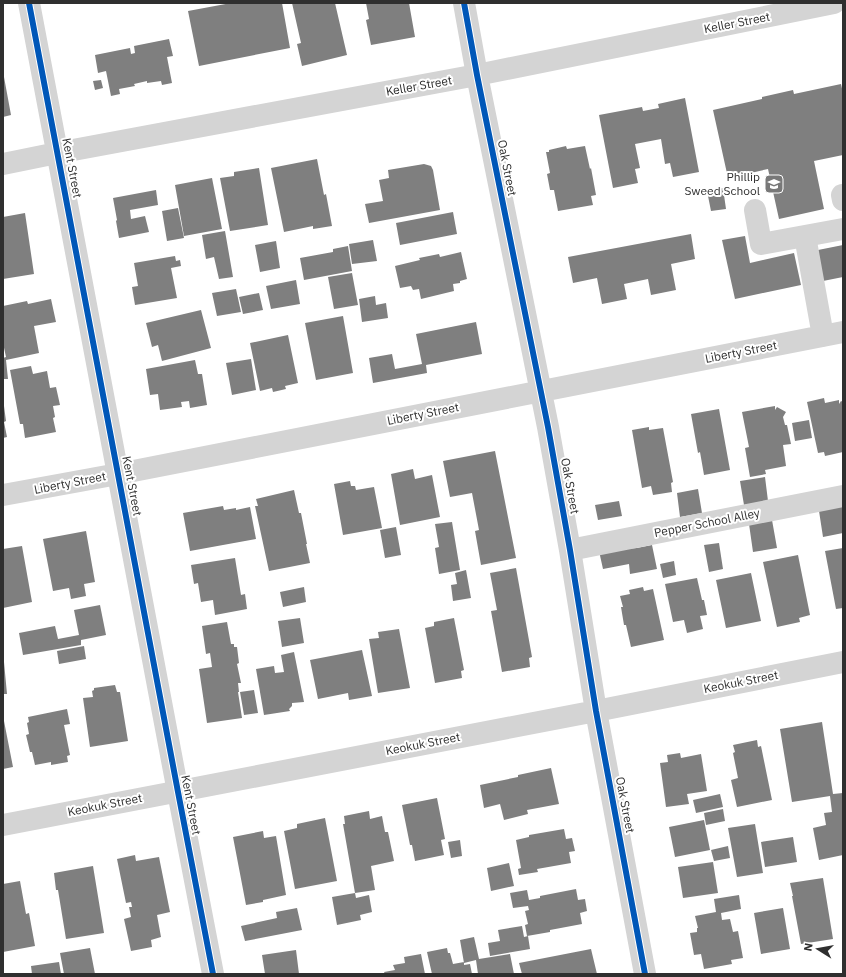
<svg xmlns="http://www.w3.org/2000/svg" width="846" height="977" viewBox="0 0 846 977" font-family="'IBM Plex Sans',sans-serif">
	<rect width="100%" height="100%" fill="#fff"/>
	<path fill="#7f7f7f" d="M231 3H282L290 48 199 66 188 11Z
		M292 3H335L347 55 302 66 297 44 301 43Z
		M366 3H409L415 37 371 45 366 20 369 19Z
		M169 39 173 56 167 57 172 83 162 85 161 81 147 83V81L134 84 135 86 119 89 120 94 111 96 106 71 98 73 95 55 130 48 131 54 135 53 134 46Z
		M3 77H4L11 115 3 117Z
		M101 80 103 88 95 90 93 81Z
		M841 84 843 93V155L814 161 824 209 779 219 768 169 728 178 713 110 762 99V97L793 90 794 94Z
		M685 98 699 172 673 177 670 163 665 164 661 139 635 144 640 168 635 169 638 183 613 188 599 115 642 107 643 111 659 108 658 104Z
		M566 146 567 149 585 146 590 169 591 168 596 195 591 196 593 205 558 211 554 190H550L547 174 550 173 546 152H549V150Z
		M317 159 324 195 326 194 332 226 313 229V226L284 232 271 168Z
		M424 164 431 166 433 170 440 210 369 223 365 204 383 201 379 180 389 178 388 170Z
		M259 168 268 225 230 231 220 178 234 176V172Z
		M212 178 222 229 184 236 175 185Z
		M723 188 726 209 711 211 707 191Z
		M156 190 158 205 130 210 131 219 145 216 149 232 119 238 116 221 117 220 113 198Z
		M178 208 184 238 167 241 162 211Z
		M453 212 457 234 400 245 396 223Z
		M25 213 34 274 3 279V217Z
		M225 231 233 277 219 279 214 257 206 259 202 235Z
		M691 234 695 259 671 264 676 290 651 295 648 279 624 284 627 299 602 304 597 278 573 283 568 257Z
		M745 236 750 263 794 253 801 285 735 299 722 240Z
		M373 240 377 261 352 264 349 244Z
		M276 241 280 268 260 272 255 245Z
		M843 245V277L823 281 818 250Z
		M348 246 352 271 304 280 300 258 333 252V249Z
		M461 252 467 279 460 281V283L453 284 454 291 421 299 419 289 413 290 411 286 400 288 395 266 420 260 419 258 439 254 440 257Z
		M175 256 176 261 180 260 181 266 171 268 177 298 135 305 132 287 138 286 134 263Z
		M352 273 358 305 334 309 328 277Z
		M296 280 300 304 271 309 266 286Z
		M236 289 241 312 217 316 212 293Z
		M259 293 263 310 243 314 239 297Z
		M375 296 376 305 386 303 388 318 362 322 359 299Z
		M51 299 56 322 34 326 39 353 6 360 8 379H3V358L6 357 3 343V306L27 301 28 304Z
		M201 310 211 348 162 361 158 345 152 347 146 323Z
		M343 316 353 373 316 380 305 323Z
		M476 322 482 354 426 365 427 373 373 383 369 358 392 354 395 369 422 364 416 334Z
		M288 335 298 383 285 386 286 389 273 392 272 388 260 391 250 343Z
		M251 359 256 390 232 395 226 363Z
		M195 360 198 374H202L207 405 190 408 189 401 181 402 182 407 160 410 158 394 150 395 146 369Z
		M31 366 33 374 47 371 50 388 56 387 60 405 53 406 55 417 53 418 56 432 25 438 23 424H20L10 370Z
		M824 398 825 403 839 400V404L841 401 843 402V452L825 456 824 452 818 453 807 402Z
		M3 406H4L6 421 4 422 7 437 3 438Z
		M775 406V410L777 407 786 412 783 417 785 425H787L791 444 783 445 786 466 765 470 766 474 750 477 745 448 749 447 742 412Z
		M719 409 730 470 704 475 700 452 698 453 691 414Z
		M809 420 812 438 795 441 792 423Z
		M649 427V430L663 428 673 482 671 483 672 492 653 495 651 486 642 488 632 430Z
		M495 451 516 558 481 565 475 531 479 530 472 493 450 497 443 461Z
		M413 469 415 479 432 475 440 517 400 525 391 474Z
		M765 477 768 501 744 505 740 481Z
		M350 481 351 486H355L356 490 374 487 382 528 343 535 334 484Z
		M698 489 702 513 680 517 677 493Z
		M294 490 299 513H301L307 544H306L310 563 269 571 255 506H258L256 499Z
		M619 501 622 516 598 520 595 505Z
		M223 506 224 510 236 508V510L250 507 256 539 190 551 183 513Z
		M843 506V533L823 537 819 511Z
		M772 520 777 548 753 552 749 524Z
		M452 522 460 570 439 574 435 548 439 547 435 524Z
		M396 527 401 555 385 558 380 530Z
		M86 531 95 582 84 584 86 596 71 599 69 588 53 591 43 539Z
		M719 543 723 569 709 572 704 545Z
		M652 545 657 569 630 574 629 564 603 569 599 551 637 548Z
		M22 546 32 602 3 608V549Z
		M843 548V608L836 609 825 551Z
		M798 555 810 615 799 618 800 622 777 627 763 562Z
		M235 558 241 595 245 594 247 609 215 615 213 600 201 602 198 583 194 584 191 565Z
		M674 561 676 575 663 578 660 564Z
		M516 568 532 657 529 658 530 667 502 672 491 611 497 610 490 573Z
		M466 570 471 598 453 601 451 585 457 584 455 573Z
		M751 573 761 621 726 628 716 580Z
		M697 578 702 600H704L707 615 700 616 703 629 687 633 684 620 673 622 665 584Z
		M304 587 306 602 283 607 280 592Z
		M643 587 644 591 653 589 664 640 631 647 626 625H624L621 607H623L620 596 630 594 629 590Z
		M100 605 106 635 81 640V645L23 655 19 633 55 626 58 639 79 635 74 610Z
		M300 618 304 643 282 647 278 621Z
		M454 618 464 670 461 671 462 678 435 683 425 628 434 626V622Z
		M227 622 231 644H234V647H237L239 663 237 664 241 683H238L239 692H238L242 718 207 723 199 669 212 667 210 653 206 654 202 626Z
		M399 629 410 688 378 693 369 639 379 638 378 632Z
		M84 646 86 659 59 664 57 651Z
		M362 650 372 696 349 700 348 693 318 699 310 660Z
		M294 652 304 702 292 703V706L289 709 290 711 264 715 256 669 274 666 275 673 284 672 281 655Z
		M3 662H4L7 694H3Z
		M115 685 117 692H120L128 741 90 747 83 698 93 697 92 691 94 690V688Z
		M254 690 258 713 244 715 240 692Z
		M67 709 70 724 64 725 70 755 67 756 68 762 51 765V762L35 765 32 752H30L26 735 29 734 27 723 29 722 28 717Z
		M3 721H4L13 767 3 769Z
		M822 722 833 794 843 793V855L819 860 813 828 826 825 824 813 832 812 830 796 792 802 780 729Z
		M757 740 758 747 761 746 772 800 737 807 731 780 738 778 733 753 735 752 733 745Z
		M680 753 681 758 701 754 707 791 687 794 689 804 666 807 660 763 668 762 667 755Z
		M551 768 559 804 527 810 528 814 504 820 500 804 484 808 480 785 518 777V775Z
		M720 794 723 807 696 813 693 800Z
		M437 798 445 839 441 840 444 855 415 861 412 845H410L402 805Z
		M723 809 725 821 706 825 704 813Z
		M369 811 370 819 382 816 385 832H388L394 861 371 866 375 890 355 893 343 824H345L344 816Z
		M325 818 337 881 295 889 284 831 297 828V824Z
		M704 820 710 850 675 857 669 827Z
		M755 824 763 873 737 877 728 828Z
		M564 829 566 839 572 838 575 851 569 852 571 863 537 869 538 872 519 875 518 869 521 868 516 840 529 837V835Z
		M263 831 264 838 276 836 286 895 263 900V902L246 905 233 837Z
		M793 837 797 862 765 867 761 842Z
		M460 840 462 856 451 858 448 842Z
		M728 846 730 858 714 861 711 850Z
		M135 855 136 861 159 857 170 912 157 915 161 937 151 940 152 947 131 951 124 919 131 917 129 907H132L131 902 126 903 117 859Z
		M713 862 718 893 683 898 678 867Z
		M509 863 514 886 491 891 487 868Z
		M93 866 104 933 66 939 58 890H56L54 873Z
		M823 878 833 939 801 944 792 896H793L790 883Z
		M20 881 26 914 29 913 35 946 3 952V884Z
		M576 889 578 900 585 899 587 911 580 913 582 924 550 930V932L527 936 525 925 528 924 525 911 529 910 528 906 513 908 510 893 527 890 529 900 540 898V896Z
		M355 893 356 898 369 895 372 912 360 915 361 920 337 925 332 897Z
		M739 895 741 909 721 913 722 920 730 919 733 932 738 931 743 958 731 960 732 964 704 969 701 954 694 955 690 933 697 932V928H698L695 916 716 912 714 899Z
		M297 908 302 930 245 941 241 926 277 918 276 912Z
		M783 908 790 949 761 954 754 913Z
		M522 926 524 937 528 936 530 949 490 956 488 943 500 941 498 930Z
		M474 937 479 959 510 954 514 974H478L476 960 464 963V965L470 964 472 974H432L427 952 447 948 448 953H450L453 964 464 962V963L460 940Z
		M90 948 95 974H64L60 953Z
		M591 949 597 974H522L519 963Z
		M296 950 299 974H265L262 955Z
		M421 954 425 974H385L384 972 395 970 393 965 405 963 404 957Z
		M59 962 61 974H32L31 966Z"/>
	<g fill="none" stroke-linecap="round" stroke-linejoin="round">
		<path stroke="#d4d4d4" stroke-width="22" d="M29 3 178 792 213 974
			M464 3 477 75 548 427 570 550 596 711 645 974
			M3 164 57 153 477 75 834 3
			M842 195 843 200
			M755 210 761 244 843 229
			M805 236 823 336
			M3 495 118 474 843 332
			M570 550 843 496
			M3 825 596 711 843 662"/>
		<g stroke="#fff" stroke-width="8">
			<path id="cycleway" d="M29 3 178 792 213 974
				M464 3 477 75 548 427 570 550 596 711 645 974"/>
		</g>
		<use href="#cycleway" stroke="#0057b8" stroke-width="6"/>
	</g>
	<defs>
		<g id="school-square" transform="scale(1)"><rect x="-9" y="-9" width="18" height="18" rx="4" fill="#787878" stroke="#fff"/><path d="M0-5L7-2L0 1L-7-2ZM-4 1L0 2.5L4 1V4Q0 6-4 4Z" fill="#fff"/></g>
	</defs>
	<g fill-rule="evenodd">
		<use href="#school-square" x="774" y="184"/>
	</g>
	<g text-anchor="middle" stroke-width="4" stroke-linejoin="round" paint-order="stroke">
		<g font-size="12" fill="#2f2f2f" stroke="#fff">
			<text transform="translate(737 23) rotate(-11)" y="4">Keller Street</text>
			<text transform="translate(419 86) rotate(-10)" y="4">Keller Street</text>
			<text transform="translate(72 168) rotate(79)" y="4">Kent Street</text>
			<text transform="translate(507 168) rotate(79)" y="4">Oak Street</text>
			<text transform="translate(741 352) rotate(-11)" y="4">Liberty Street</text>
			<text transform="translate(423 414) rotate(-11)" y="4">Liberty Street</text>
			<text transform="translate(70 483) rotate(-11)" y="4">Liberty Street</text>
			<text transform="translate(132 486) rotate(79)" y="4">Kent Street</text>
			<text transform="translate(570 486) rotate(80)" y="4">Oak Street</text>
			<text transform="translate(707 523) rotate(-11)" y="4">Pepper School Alley</text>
			<text transform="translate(741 682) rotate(-11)" y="4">Keokuk Street</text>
			<text transform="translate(423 744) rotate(-11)" y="4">Keokuk Street</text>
			<text transform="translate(105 805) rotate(-11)" y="4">Keokuk Street</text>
			<text transform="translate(191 805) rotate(79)" y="4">Kent Street</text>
			<text transform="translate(625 805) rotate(79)" y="4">Oak Street</text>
		</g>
		<g font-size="12" fill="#2f2f2f" stroke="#fff" text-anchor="end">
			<text x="760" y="181">Phillip<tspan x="760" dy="14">Sweed School</tspan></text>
		</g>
	</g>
	<rect width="846" height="977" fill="none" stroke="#2f2f2f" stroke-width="8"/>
	<g transform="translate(818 949) rotate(281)" stroke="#ffffff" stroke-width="3" paint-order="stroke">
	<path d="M0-3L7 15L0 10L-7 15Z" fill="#2f2f2f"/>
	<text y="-6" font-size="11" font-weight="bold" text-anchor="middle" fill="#2f2f2f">N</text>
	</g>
</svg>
